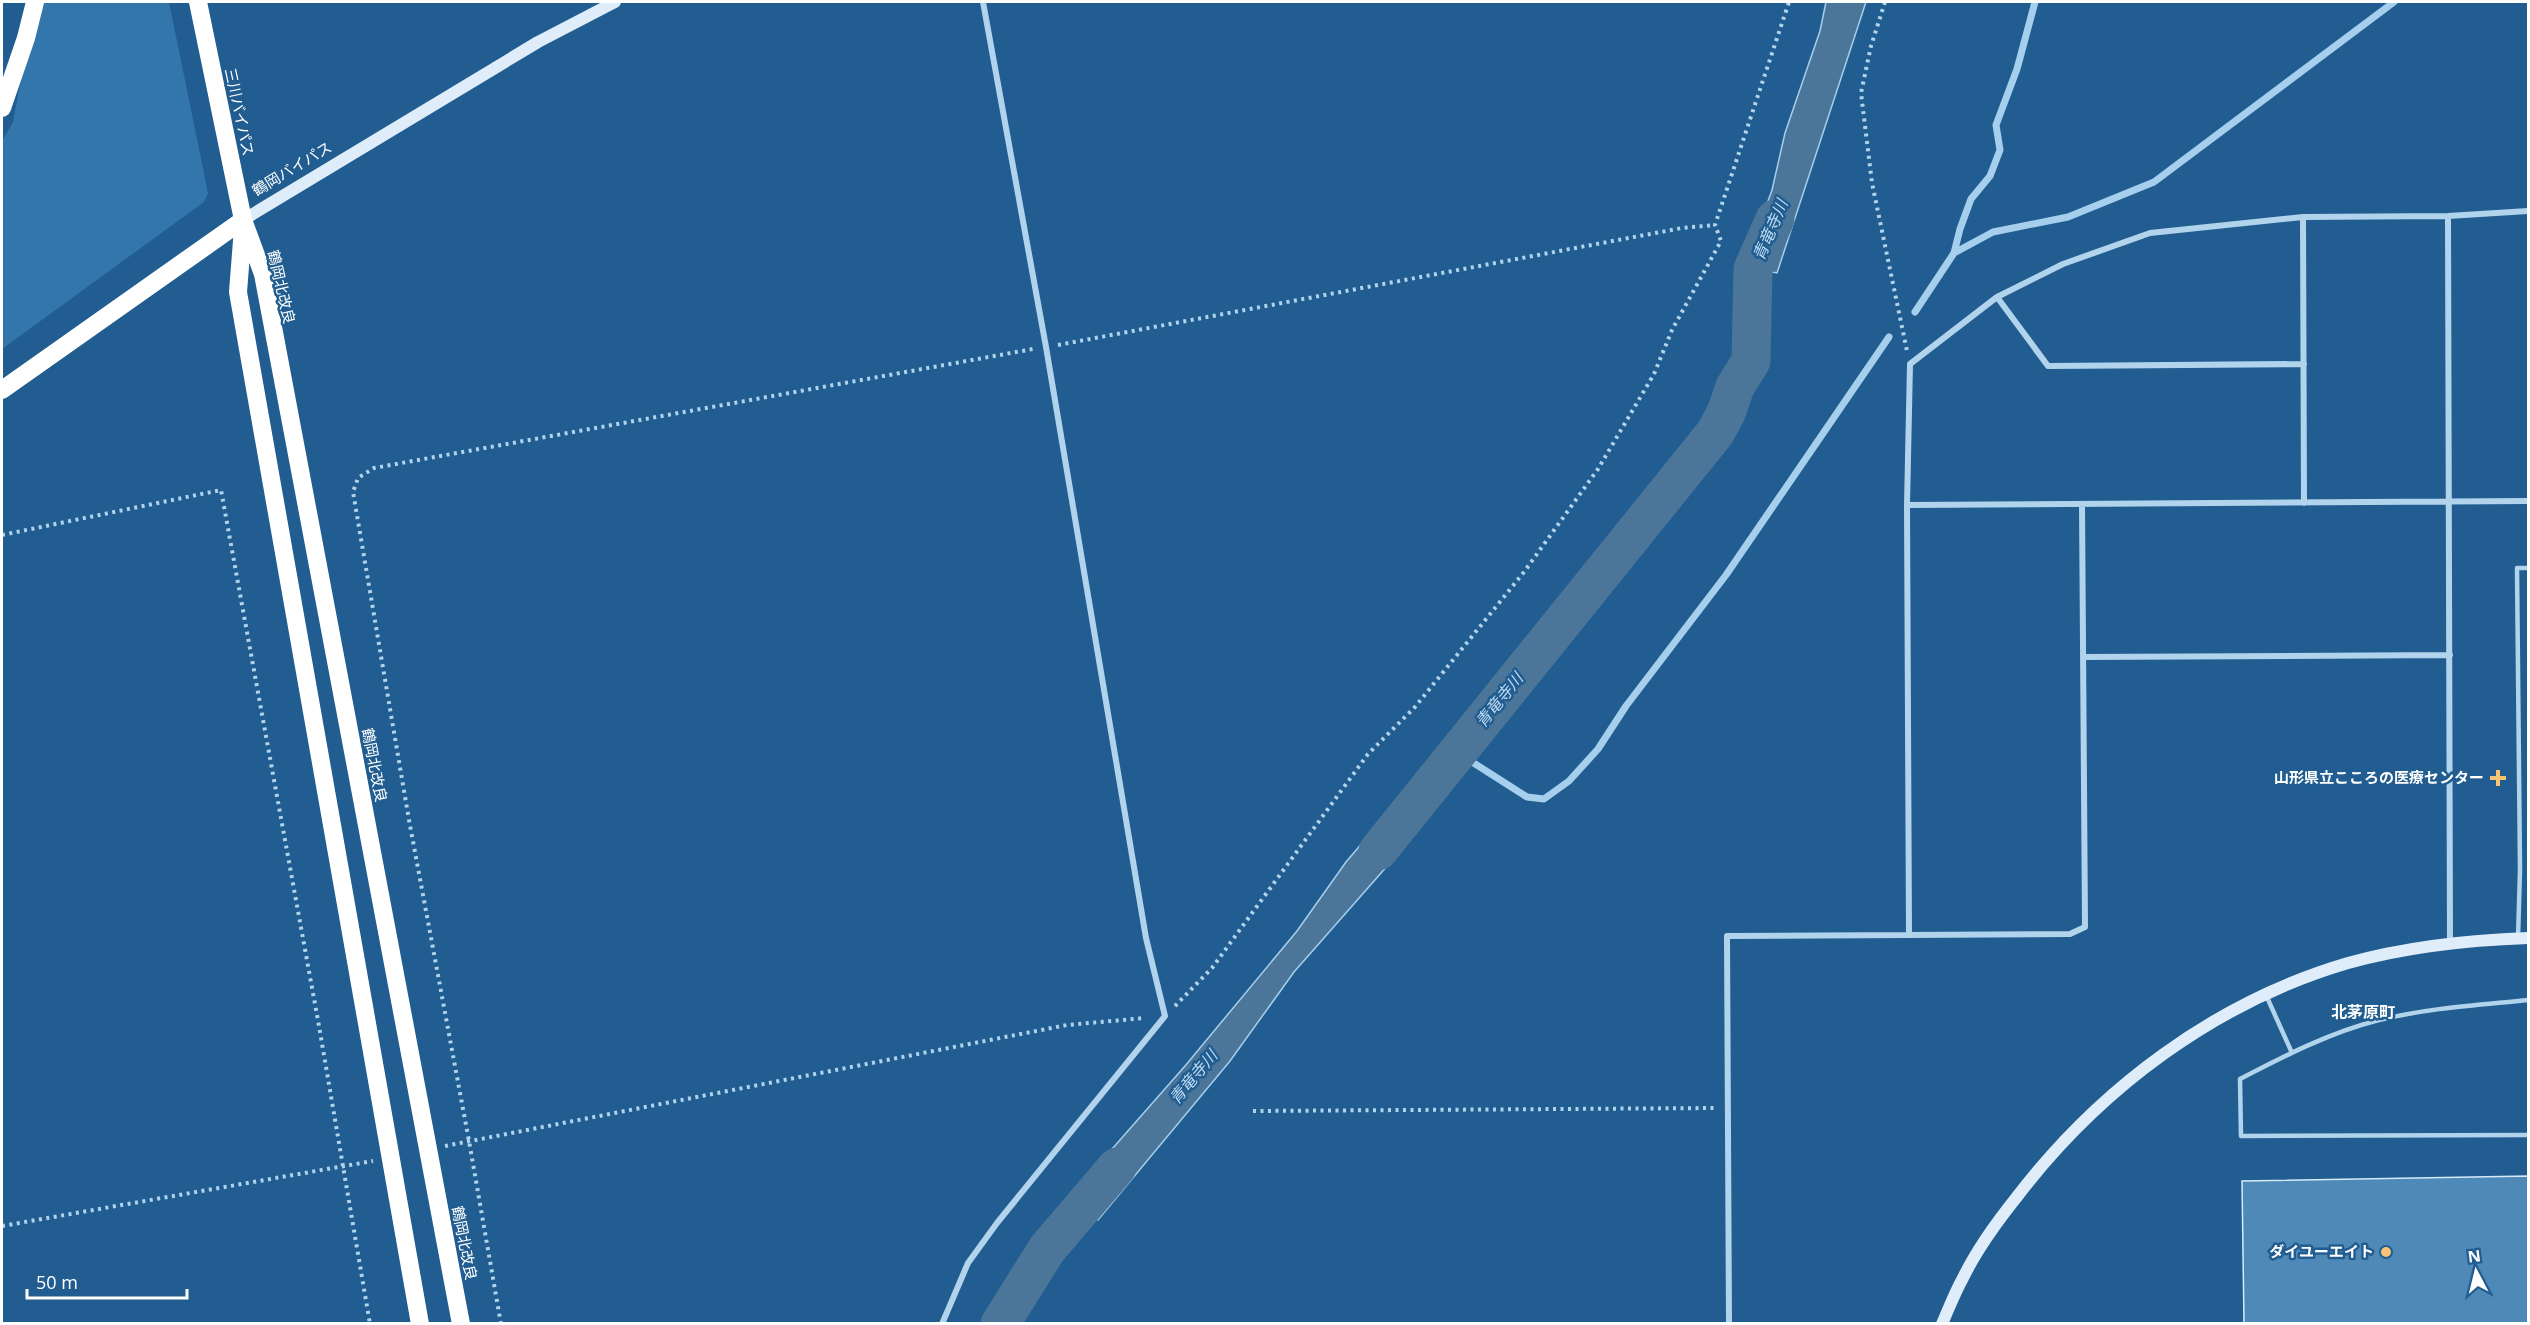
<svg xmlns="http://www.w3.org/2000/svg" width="2530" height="1325" viewBox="0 0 2530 1325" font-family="'Open Sans','Noto Sans JP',sans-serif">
	<rect width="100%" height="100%" fill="#215d90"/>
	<path fill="#3276ab" d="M35 2H169L208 193 204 202 2 349V141L13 122Z"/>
	<path fill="#4c7699" stroke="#a6cfed" stroke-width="1.5" d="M1826 2H1866L1777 273 1744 267 1772 190 1785 133 1820 31Z
		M1398 801 1424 819 1396 856 1294 972 1230 1061 1098 1220 1074 1198 1098 1165 1185 1066 1297 931 1346 862Z"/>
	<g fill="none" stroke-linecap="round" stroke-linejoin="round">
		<path stroke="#a6cfed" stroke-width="7" d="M1954 253 1993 232 2068 217 2154 182 2394 2
			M1915 312 1954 253 1960 229 1971 199 1990 176 2000 150 1996 125 2017 69 2035 2
			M1458 753 1527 797 1544 799 1569 781 1598 749 1626 706 1726 575 1889 337"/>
		<path stroke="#4c7699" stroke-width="39" d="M1378 851 1715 433 1726 413 1735 387 1751 361 1753 269 1775 219
			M1000 1324 1047 1249 1117 1167"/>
	</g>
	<path fill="#4e89b8" stroke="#d7eaf9" stroke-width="1.5" d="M2529 1176V1323H2244L2242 1181Z"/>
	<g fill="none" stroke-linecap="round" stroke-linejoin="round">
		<path stroke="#b2d3ec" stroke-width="4" stroke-dasharray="3 4.5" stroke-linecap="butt" d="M1885 2 1871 46 1861 93 1872 183 1907 351
			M1058 345 1682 228 1715 225
			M2 535 221 490 319 1026 370 1324
			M1175 1006 1212 968 1368 754 1415 707 1524 572 1598 469 1654 374 1672 330 1721 241 1715 225 1789 2
			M1253 1111 1717 1108
			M445 1146 1067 1025 1145 1018
			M2 1226 373 1161
			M501 1324 469 1141 409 820 353 492 358 478 374 468 1033 349"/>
		<path stroke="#b2d3ec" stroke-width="4.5" d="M2518 938 2520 870 2517 568H2528
			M2266 995 2292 1053
			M2528 1000C2479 1005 2428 1008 2379 1020 2331 1032 2284 1056 2240 1079L2241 1136 2528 1135"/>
		<path stroke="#b2d3ec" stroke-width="6" d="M2448 216 2450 944
			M2303 217 2304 503
			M1997 297 2048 366 2304 364
			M1907 505 2528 501
			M2083 657 2450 655
			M1909 935 1907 505 1910 364 1997 297 2063 264 2150 233 2303 217 2448 216 2528 211
			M942 1324 968 1263 997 1223 1165 1016 1146 938 1046 347 983 2
			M1729 1324 1727 936 2070 934 2085 927 2082 504"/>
		<path stroke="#deedf9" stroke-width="12" d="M243 220 538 42 615 2
			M1942 1324C1949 1308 1955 1292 1963 1278 1977 1249 1996 1223 2016 1198 2099 1089 2215 1002 2348 963 2406 947 2469 940 2528 938"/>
		<path stroke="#fff" stroke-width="18" d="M198 2 243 220 263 274 461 1324
			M2 108 26 38 35 2
			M243 228 238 292 420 1324
			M2 390 243 220"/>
	</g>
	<g fill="#f9c474" stroke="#215d90" stroke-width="2">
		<path d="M2495 769h6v6h6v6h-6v6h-6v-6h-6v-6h6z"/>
		<circle cx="2386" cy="1252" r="6"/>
	</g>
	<g text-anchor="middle" stroke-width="5" stroke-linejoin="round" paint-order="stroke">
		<g font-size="15" fill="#fff" stroke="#215d90">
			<text transform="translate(239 112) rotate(78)" y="5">三川バイパス</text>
			<text transform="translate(292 169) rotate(-31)" y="5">鶴岡バイパス</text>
			<text transform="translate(281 287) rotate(77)" y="5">鶴岡北改良</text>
			<text transform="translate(374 765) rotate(79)" y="5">鶴岡北改良</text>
			<text transform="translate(464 1243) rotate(79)" y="5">鶴岡北改良</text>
		</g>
		<g font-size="15" font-weight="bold" fill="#fff" stroke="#215d90" text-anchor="end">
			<text x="2484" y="783">山形県立こころの医療センター</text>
			<text x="2374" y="1257">ダイユーエイト</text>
		</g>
		<g font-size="16" font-style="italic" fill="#bedcf3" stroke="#215d90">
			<text transform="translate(1770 230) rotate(-67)" y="6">青竜寺川</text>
			<text transform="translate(1499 700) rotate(-51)" y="6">青竜寺川</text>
			<text transform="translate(1193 1077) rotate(-50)" y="6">青竜寺川</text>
		</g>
		<g font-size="16" font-weight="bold" fill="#fff" stroke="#215d90">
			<text x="2363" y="1018">北茅原町</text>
		</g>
	</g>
	<rect width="2530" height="1325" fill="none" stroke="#ffffff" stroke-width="6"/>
	<g transform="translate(2476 1271) rotate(353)" stroke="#215d90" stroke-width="4.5" paint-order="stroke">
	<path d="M0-4.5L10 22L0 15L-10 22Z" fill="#ffffff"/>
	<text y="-9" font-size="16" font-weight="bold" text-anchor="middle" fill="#ffffff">N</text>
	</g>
	<path d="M27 1289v9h160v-9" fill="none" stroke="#ffffff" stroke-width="3"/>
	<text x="36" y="1289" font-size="18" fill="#ffffff" stroke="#215d90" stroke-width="4.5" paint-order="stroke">50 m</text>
</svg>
